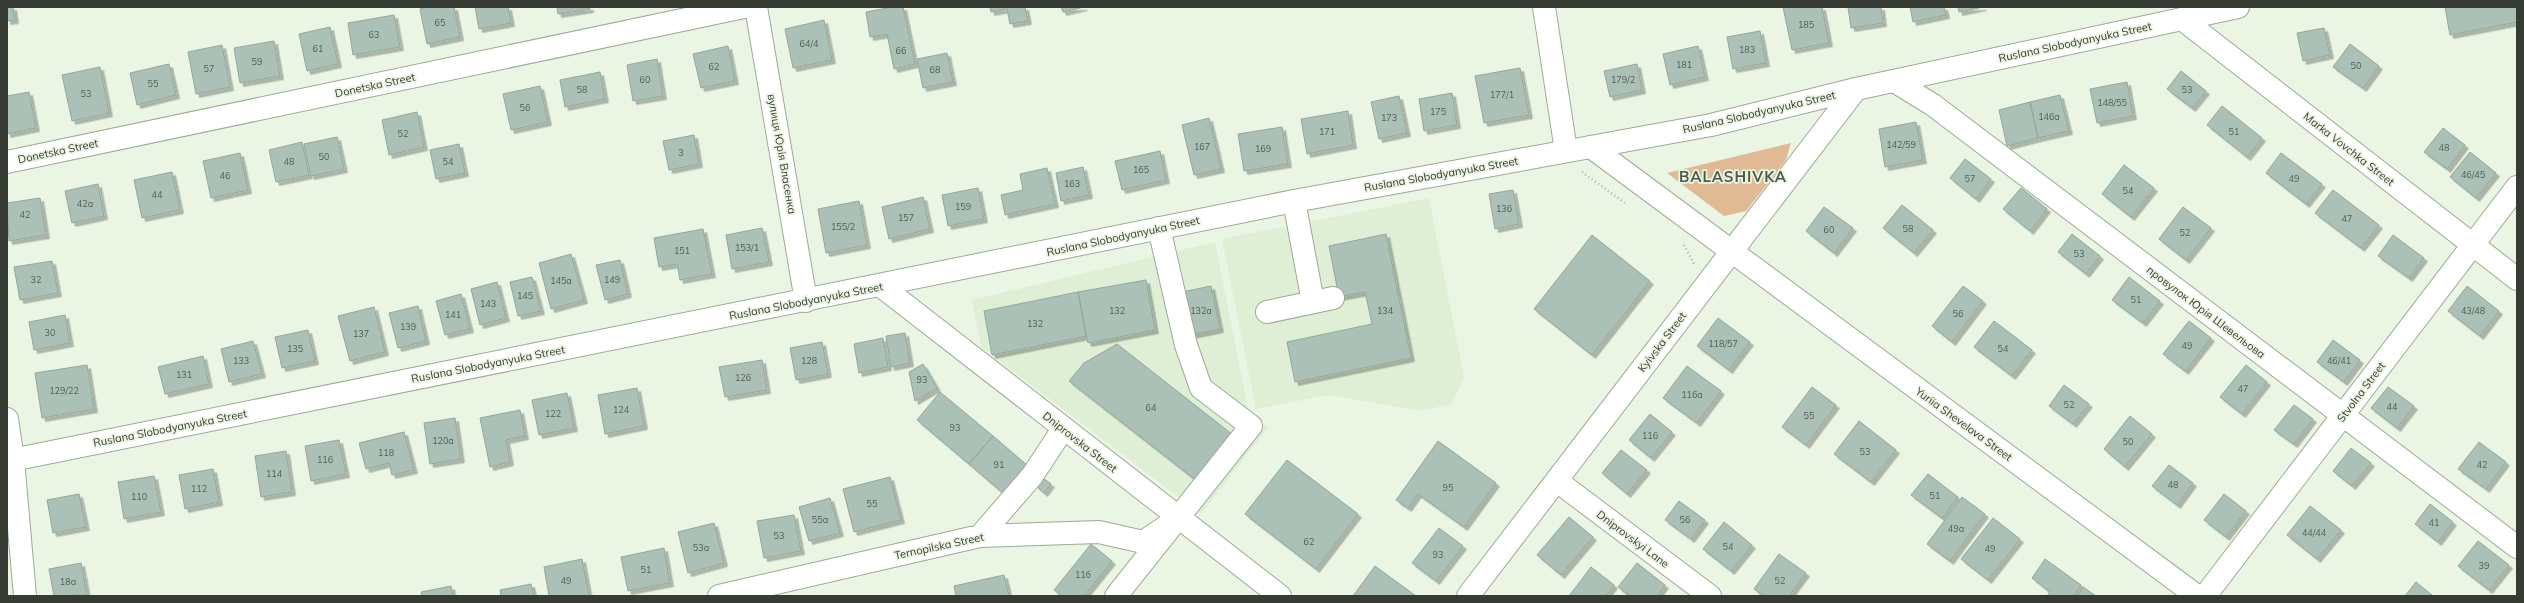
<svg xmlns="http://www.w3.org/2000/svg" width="2524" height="603" viewBox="0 0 2524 603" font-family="Mulish,sans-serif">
	<defs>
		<filter id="shadow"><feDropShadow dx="3.5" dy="3.5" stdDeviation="0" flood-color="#0004"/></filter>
	</defs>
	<rect width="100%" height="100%" fill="#eaf5e3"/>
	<path fill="#dfefd5" d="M1429 198 1464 378 1452 404 1421 411 1328 395 1256 409 1222 239Z
		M1215 242 1248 409 1268 428 1201 514 981 347 972 300Z"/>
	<path fill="#dfba94" d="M1791 143 1786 160 1746 211 1724 216 1667 173Z"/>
	<path fill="#abc1b7" stroke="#92a79d" filter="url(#shadow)" d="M7 7H13L15 20 7 21Z
		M428 7H454L460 37 427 44 420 9Z
		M475 7H508L511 23 479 29Z
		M557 7H590V9L558 14Z
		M893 7H903L915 64 894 69 887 34 870 37 866 12Z
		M990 7H1025L1028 21 1010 24 1007 9 991 12Z
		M1061 7H1084L1063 12Z
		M1783 7H1822L1829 43 1792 50Z
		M1848 7H1881L1883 23 1851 28Z
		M1910 7H1944L1946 15 1913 22Z
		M1958 7H1983L1959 12Z
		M2445 7H2517V22L2450 35Z
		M394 15 400 47 353 55 348 23Z
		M824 20 832 60 793 68 785 29Z
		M330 27 338 64 307 71 299 34Z
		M2324 28 2330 55 2303 61 2297 33Z
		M1760 31 1766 63 1733 69 1727 37Z
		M274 41 280 76 240 83 234 48Z
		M2350 44 2379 66 2363 88 2333 67Z
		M222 45 230 87 196 94 188 52Z
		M728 46 735 81 701 88 693 54Z
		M1698 46 1705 77 1670 85 1663 54Z
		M947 53 953 82 923 88 917 59Z
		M657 59 663 96 633 101 627 65Z
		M169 64 176 95 137 105 130 73Z
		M1637 64 1642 90 1610 97 1604 71Z
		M100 67 109 113 72 121 62 75Z
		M1520 68 1529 115 1484 123 1475 76Z
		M2181 71 2206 91 2192 108 2167 89Z
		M600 72 605 99 565 107 560 80Z
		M2127 82 2133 116 2097 123 2090 89Z
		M540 86 548 122 511 130 503 94Z
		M29 92 36 128 7 134V96Z
		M1452 93 1457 125 1424 131 1419 99Z
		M2060 95 2069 131 2038 138 2030 102Z
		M1399 96 1407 133 1379 139 1371 102Z
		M2030 102 2038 138 2007 146 1999 110Z
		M2222 106 2262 138 2247 157 2207 125Z
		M1348 111 1353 145 1307 154 1301 119Z
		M417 112 424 147 389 155 382 120Z
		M1209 118 1221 169 1194 175 1182 125Z
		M1916 122 1923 160 1885 167 1879 129Z
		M1282 127 1288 164 1244 171 1238 134Z
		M2443 128 2465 145 2447 169 2424 152Z
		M694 135 699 164 669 170 663 141Z
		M337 137 344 169 311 176 304 144Z
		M302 142 309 175 276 182 269 150Z
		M459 144 465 173 436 179 430 150Z
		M1160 151 1166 180 1122 190 1115 161Z
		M2470 152 2496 173 2476 198 2450 177Z
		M240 153 248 190 211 198 203 161Z
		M2281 153 2322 184 2306 204 2266 173Z
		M1965 159 1991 179 1976 199 1950 178Z
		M2124 165 2154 188 2131 217 2102 194Z
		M1083 167 1089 195 1061 201 1056 173Z
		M1047 168 1055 204 1005 215 1001 195 1023 190 1020 174Z
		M172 172 180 210 142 218 134 180Z
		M98 184 104 216 72 223 65 191Z
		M978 188 984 219 948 226 942 195Z
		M2021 188 2047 209 2030 231 2003 209Z
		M1513 190 1519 224 1495 229 1489 194Z
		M2333 190 2379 225 2361 248 2315 213Z
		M923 197 930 229 889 239 882 207Z
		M40 198 46 235 9 241 7 203Z
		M859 201 867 245 826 253 818 209Z
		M1902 205 1933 230 1914 253 1883 228Z
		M1824 207 1853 228 1834 253 1806 231Z
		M2183 207 2211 228 2186 260 2159 239Z
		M762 228 769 262 732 269 726 235Z
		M703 229 712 274 680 280 677 264 659 267 654 238Z
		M1386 234 1411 358 1295 382 1287 342 1372 324 1365 292 1339 297 1329 246Z
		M2072 234 2100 256 2086 274 2058 252Z
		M1592 235 1650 281 1592 355 1534 309Z
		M2393 235 2424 258 2409 278 2378 256Z
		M571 254 584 300 551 309 539 263Z
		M620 260 628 294 605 300 596 265Z
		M52 261 58 293 20 300 14 267Z
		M532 277 541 311 518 316 510 282Z
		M2129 277 2160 301 2143 323 2112 300Z
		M1146 280 1155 330 1088 343 1078 292Z
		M497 282 506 318 480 325 471 289Z
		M1211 286 1220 329 1191 335 1182 292Z
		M1963 286 1983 301 1952 342 1932 326Z
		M2467 286 2499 311 2480 336 2448 311Z
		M1078 292 1086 336 992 355 984 311Z
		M461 294 470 329 445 335 436 301Z
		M418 306 426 341 398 348 389 313Z
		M374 307 385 352 350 361 338 316Z
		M65 315 70 343 34 350 29 322Z
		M1718 318 1750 342 1729 370 1697 346Z
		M1994 321 2032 350 2012 376 1974 347Z
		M2189 321 2211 338 2185 371 2163 354Z
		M308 330 315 361 282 368 275 337Z
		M905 333 910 363 891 367 886 336Z
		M883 338 888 367 859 373 854 344Z
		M2333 340 2360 360 2344 382 2317 362Z
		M253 341 262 374 229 382 221 349Z
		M822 342 828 374 796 380 790 348Z
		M1117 344 1233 435 1197 481 1069 381 1084 363Z
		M203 356 209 384 165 394 158 367Z
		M762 360 767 390 725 397 719 367Z
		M923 364 937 388 915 401 909 372Z
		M87 365 94 409 42 418 35 373Z
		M2246 365 2267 382 2242 414 2220 397Z
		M1687 366 1721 391 1697 423 1663 398Z
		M2064 385 2089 404 2073 424 2049 406Z
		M1812 387 1836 405 1806 445 1782 427Z
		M2388 387 2414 406 2397 428 2371 408Z
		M637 388 644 426 605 434 598 395Z
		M940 392 993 436 969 464 917 420Z
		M567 393 574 428 539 435 532 400Z
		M2294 405 2313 419 2294 444 2274 430Z
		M520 410 525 436 506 440 510 462 490 467 480 418Z
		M1650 414 1672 432 1651 458 1629 440Z
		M2130 416 2152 434 2125 467 2104 449Z
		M455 418 461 459 430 464 424 423Z
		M1859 421 1896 450 1871 482 1834 454Z
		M404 432 414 470 392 475 389 463 366 469 359 443Z
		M993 436 1028 466 1004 494 969 464Z
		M339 440 346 474 311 481 305 446Z
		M1438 441 1496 483 1464 527 1418 494 1408 508 1396 500Z
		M2479 442 2506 462 2486 489 2458 469Z
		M2351 448 2371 463 2352 486 2333 471Z
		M1621 450 1647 470 1627 494 1602 473Z
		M286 451 292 492 261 497 255 456Z
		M1287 460 1358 514 1316 569 1245 514Z
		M2169 465 2193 483 2177 505 2152 486Z
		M213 469 219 502 185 509 179 475Z
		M1928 474 1958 497 1942 518 1911 495Z
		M154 476 161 512 124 519 118 482Z
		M890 477 901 520 854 532 843 489Z
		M1043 478 1051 484 1044 493 1036 486Z
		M79 494 86 527 53 533 47 500Z
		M2224 494 2246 511 2226 537 2204 520Z
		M1962 497 1985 514 1950 561 1927 544Z
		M830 498 840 533 809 541 799 507Z
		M1679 501 1705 520 1691 539 1665 520Z
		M2430 504 2453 522 2438 542 2415 524Z
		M2310 506 2341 530 2317 559 2287 535Z
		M794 515 801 551 764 558 757 521Z
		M1569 517 1593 537 1561 575 1537 555Z
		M1993 518 2020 539 1988 580 1961 559Z
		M1724 522 1752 545 1731 571 1703 549Z
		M714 523 724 563 688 573 678 532Z
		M1439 528 1463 546 1436 581 1412 563Z
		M2478 541 2509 565 2489 590 2458 566Z
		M1091 544 1112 561 1084 596H1062L1054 590Z
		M664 548 670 583 628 591 621 557Z
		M1779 554 1806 573 1789 596H1764L1754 589Z
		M582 559 589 596H549L544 567Z
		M2045 559 2081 585 2073 596H2047L2050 592 2032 578Z
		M81 563 87 595 54 596 49 569Z
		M1637 563 1665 585 1657 596H1630L1618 587Z
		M1375 566 1416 596H1353Z
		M1591 567 1614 585 1606 596H1569Z
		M1004 575 1009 596H956L954 586Z
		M2416 582 2433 596H2405Z
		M531 584 534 596H501L500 590Z
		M451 586 453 596H422L421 592Z
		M2083 587 2096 596H2077Z"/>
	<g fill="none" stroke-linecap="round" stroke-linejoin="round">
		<g stroke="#9ea997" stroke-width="24">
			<path id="minor" d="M756 7 806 301
				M1544 7 1566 151
				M2182 19 2517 279
				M1894 81 1933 105 2517 547
				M1591 147 2197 596
				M7 162 744 7
				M1294 201 1313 302
				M881 286 1280 596
				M1267 312 1333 298
				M7 419 13 460 25 596
				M1557 481 1710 596
				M980 536 1032 476 1063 429
				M719 596 980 536 1099 532 1143 542 1179 518
				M1116 596 1251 426 1201 388 1186 345 1159 228
				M1468 596 1856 89
				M2205 596 2517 187"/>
		</g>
		<g stroke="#9ea997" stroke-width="24">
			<path id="major" d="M7 461 1294 201 1711 125 1856 89 2238 7"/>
		</g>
		<path stroke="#aab3a5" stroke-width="2.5" stroke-dasharray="1 3" stroke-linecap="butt" d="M1582 172 1625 203
			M1684 245 1694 264"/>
		<use href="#minor" stroke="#fff" stroke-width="22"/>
		<use href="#major" stroke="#fff" stroke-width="22"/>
	</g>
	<g text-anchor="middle" stroke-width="3.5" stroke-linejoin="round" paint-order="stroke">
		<g font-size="9" fill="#535c55">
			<text x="440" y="26">65</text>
			<text x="1806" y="28">185</text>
			<text x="374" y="38">63</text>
			<text x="809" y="47">64/4</text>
			<text x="318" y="52">61</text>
			<text x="1747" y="53">183</text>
			<text x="901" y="54">66</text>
			<text x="257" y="65">59</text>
			<text x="1684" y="68">181</text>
			<text x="2356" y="69">50</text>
			<text x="714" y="70">62</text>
			<text x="209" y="72">57</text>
			<text x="935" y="73">68</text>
			<text x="645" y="83">60</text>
			<text x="1623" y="83">179/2</text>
			<text x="153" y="87">55</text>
			<text x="582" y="93">58</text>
			<text x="2187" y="93">53</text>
			<text x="86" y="97">53</text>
			<text x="1502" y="98">177/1</text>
			<text x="2112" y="106">148/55</text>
			<text x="525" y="111">56</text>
			<text x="1438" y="115">175</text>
			<text x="2049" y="120">146а</text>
			<text x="1389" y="121">173</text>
			<text x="1327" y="135">171</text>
			<text x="2234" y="135">51</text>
			<text x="403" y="137">52</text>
			<text x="1901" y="148">142/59</text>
			<text x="1202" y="150">167</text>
			<text x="2444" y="151">48</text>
			<text x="1263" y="152">169</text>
			<text x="681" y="156">3</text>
			<text x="324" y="160">50</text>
			<text x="289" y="165">48</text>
			<text x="448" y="165">54</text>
			<text x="1141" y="173">165</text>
			<text x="2473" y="178">46/45</text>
			<text x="225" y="179">46</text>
			<text x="1970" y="182">57</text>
			<text x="2294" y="182">49</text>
			<text x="1072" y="187">163</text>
			<text x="2128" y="194">54</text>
			<text x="157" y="198">44</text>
			<text x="85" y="207">42а</text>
			<text x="963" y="210">159</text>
			<text x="1504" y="212">136</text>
			<text x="25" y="218">42</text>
			<text x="906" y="221">157</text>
			<text x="2347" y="222">47</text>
			<text x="843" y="230">155/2</text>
			<text x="1908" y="232">58</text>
			<text x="1829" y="233">60</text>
			<text x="2185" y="236">52</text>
			<text x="747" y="251">153/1</text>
			<text x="682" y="254">151</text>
			<text x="2079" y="257">53</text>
			<text x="36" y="283">32</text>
			<text x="612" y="283">149</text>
			<text x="561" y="284">145а</text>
			<text x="525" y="299">145</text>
			<text x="2136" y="303">51</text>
			<text x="488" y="307">143</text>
			<text x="1117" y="314">132</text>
			<text x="1201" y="314">132а</text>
			<text x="1385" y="314">134</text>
			<text x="2473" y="314">43/48</text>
			<text x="1958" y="317">56</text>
			<text x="453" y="318">141</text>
			<text x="1035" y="327">132</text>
			<text x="408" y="330">139</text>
			<text x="50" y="336">30</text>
			<text x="361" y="337">137</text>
			<text x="1723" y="347">118/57</text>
			<text x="2187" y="349">49</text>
			<text x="295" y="352">135</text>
			<text x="2003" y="352">54</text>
			<text x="241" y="364">133</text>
			<text x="809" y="364">128</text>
			<text x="2339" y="364">46/41</text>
			<text x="184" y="378">131</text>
			<text x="743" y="381">126</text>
			<text x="922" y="383">93</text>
			<text x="2243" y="392">47</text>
			<text x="64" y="394">129/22</text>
			<text x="1692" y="398">116а</text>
			<text x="2069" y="408">52</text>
			<text x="2392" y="410">44</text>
			<text x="1151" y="411">64</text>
			<text x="621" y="413">124</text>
			<text x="553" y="417">122</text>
			<text x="1809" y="419">55</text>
			<text x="955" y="431">93</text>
			<text x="1650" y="439">116</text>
			<text x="443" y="444">120а</text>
			<text x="2128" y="445">50</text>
			<text x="1865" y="455">53</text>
			<text x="386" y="456">118</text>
			<text x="325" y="463">116</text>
			<text x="999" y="468">91</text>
			<text x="2482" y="468">42</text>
			<text x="274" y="477">114</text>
			<text x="2173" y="488">48</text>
			<text x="1448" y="491">95</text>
			<text x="199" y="492">112</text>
			<text x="1935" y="499">51</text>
			<text x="139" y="500">110</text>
			<text x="872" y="507">55</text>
			<text x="820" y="523">55а</text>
			<text x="1685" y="523">56</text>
			<text x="2434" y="526">41</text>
			<text x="1956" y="532">49а</text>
			<text x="2314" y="536">44/44</text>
			<text x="779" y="539">53</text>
			<text x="1309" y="545">62</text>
			<text x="1728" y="550">54</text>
			<text x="701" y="551">53а</text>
			<text x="1990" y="552">49</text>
			<text x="1438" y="558">93</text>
			<text x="2484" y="569">39</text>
			<text x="646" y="573">51</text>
			<text x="1083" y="578">11б</text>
			<text x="566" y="584">49</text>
			<text x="1780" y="584">52</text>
			<text x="68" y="585">18а</text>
		</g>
		<g font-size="11" fill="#363b34" stroke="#eaf5e3">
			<text transform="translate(2075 42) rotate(-12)" y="4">Ruslana Slobodyanyuka Street</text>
			<text transform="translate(375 85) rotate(-12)" y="4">Donetska Street</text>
			<text transform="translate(1759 112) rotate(-13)" y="4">Ruslana Slobodyanyuka Street</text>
			<text transform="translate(2349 149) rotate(38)" y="4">Marka Vovchka Street</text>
			<text transform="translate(58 151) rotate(-12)" y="4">Donetska Street</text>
			<text transform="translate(782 154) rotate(80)" y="4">вулиця Юрія Власенка</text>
			<text transform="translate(1441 174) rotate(-10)" y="4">Ruslana Slobodyanyuka Street</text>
			<text transform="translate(1123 236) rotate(-12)" y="4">Ruslana Slobodyanyuka Street</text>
			<text transform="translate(806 301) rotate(-11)" y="4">Ruslana Slobodyanyuka Street</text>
			<text transform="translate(2206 312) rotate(37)" y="4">провулок Юрія Шевельова</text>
			<text transform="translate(1662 342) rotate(-53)" y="4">Kyivska Street</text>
			<text transform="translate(488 364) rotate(-11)" y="4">Ruslana Slobodyanyuka Street</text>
			<text transform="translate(2361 392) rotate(-53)" y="4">Stvolna Street</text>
			<text transform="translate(1964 424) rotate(36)" y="4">Yuriia Shevelova Street</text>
			<text transform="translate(170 428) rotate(-11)" y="4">Ruslana Slobodyanyuka Street</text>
			<text transform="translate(1080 442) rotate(38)" y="4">Dniprovska Street</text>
			<text transform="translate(1633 539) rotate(37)" y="4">Dniprovskyi Lane</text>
			<text transform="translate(939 546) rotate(-12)" y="4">Ternopilska Street</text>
		</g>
		<g font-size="15" font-weight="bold" letter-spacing="1" fill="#4e5848" stroke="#eaf5e3">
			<text x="1733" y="182">BALASHIVKA</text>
		</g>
	</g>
	<rect width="2524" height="603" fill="none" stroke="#363b34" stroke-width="16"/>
</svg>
